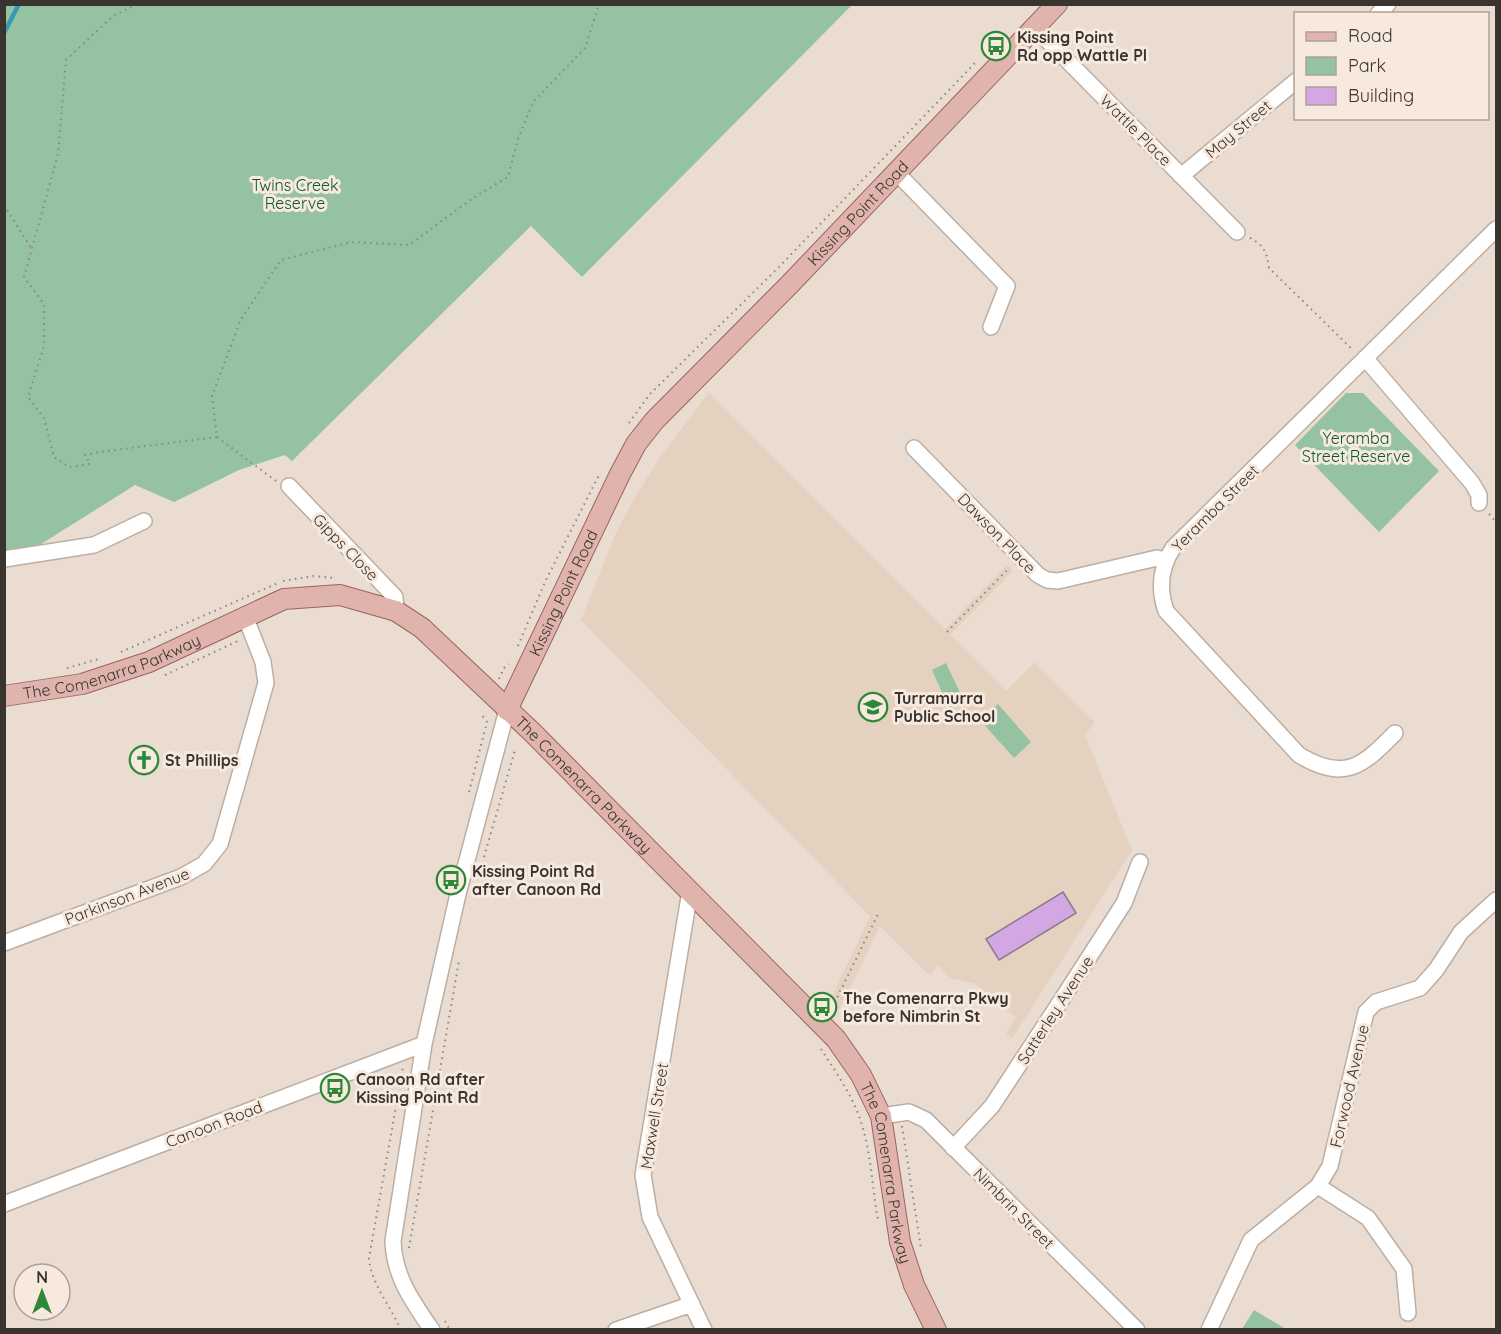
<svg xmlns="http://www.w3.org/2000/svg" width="1501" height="1334" viewBox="0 0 1501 1334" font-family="Quicksand,sans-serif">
	<rect width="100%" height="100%" fill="#eadcd0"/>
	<path fill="#e5d1c0" d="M709 392 945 629 1007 565 1013 571 950 635 1006 691 1035 662 1095 722 1085 735 1132 850 1012 1039 1006 1033 1016 1018 976 984 950 978 938 965 930 976 880 926 839 1010 830 1001 870 916 581 620 614 537 635 497 659 459Z"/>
	<path fill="#95c3a2" d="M5 4H852V5L582 277 531 226 292 461 285 455 239 470 174 502 135 485 38 546 5 551Z
		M1346 393H1363L1439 471 1379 532 1295 445Z
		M946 663 964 701 949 708 932 670Z
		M998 704 1031 742 1014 758 980 720Z
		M1254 1310 1286 1329H1242Z"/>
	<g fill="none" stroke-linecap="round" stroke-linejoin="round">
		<path stroke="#359cb1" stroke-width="4.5" d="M4 33 19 4"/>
	</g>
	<path fill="#d2a7e4" stroke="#867d8a" stroke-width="1.5" d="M1063 892 1076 913 999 960 986 939Z"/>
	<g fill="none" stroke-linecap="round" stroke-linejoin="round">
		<g stroke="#bcaea3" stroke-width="18">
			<path id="minor" d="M1378 14 1388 4
				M1036 29 1237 232
				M895 171 1007 286 991 327
				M1181 176 1296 81
				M1365 358 1472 483 1479 495V503
				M914 448 1038 575 1047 580 1058 581 1157 558 1166 560
				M289 486 395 597 396 611
				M4 559 94 545 144 521
				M1395 733C1362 767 1344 782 1299 755L1166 611C1158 588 1160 568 1173 548L1496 229
				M690 891 643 1175 650 1217 704 1330
				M4 943 181 877 204 864 220 844 266 683 263 662 245 616
				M881 1116 909 1112 926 1120 1137 1330
				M953 1148 992 1106 1064 996 1124 903 1140 862
				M1318 1186 1368 1218 1404 1269 1408 1313
				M4 1204 424 1044
				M432 1330C412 1301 394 1276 393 1241L424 1044 458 894 507 710
				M616 1330 692 1304
				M1209 1330 1251 1240 1318 1186 1330 1166 1366 1012 1376 1002 1420 988 1436 970 1461 932 1496 900"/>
		</g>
		<g stroke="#99655e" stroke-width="22">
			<g id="major">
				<path id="s1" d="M4 696 82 684 149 662 284 599 340 595 396 611 422 628 533 733 836 1039 861 1075 881 1116 900 1242 914 1285 936 1330"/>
				<path id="s2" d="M507 710 620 474 636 444 654 421 789 285 1057 4"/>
			</g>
		</g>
		<path stroke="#8d847c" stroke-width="2" stroke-dasharray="1.5 4.5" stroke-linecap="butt" d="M137 4 113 16 66 60 58 154 24 277 44 304V346L28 397 44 418 54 457 69 467 90 464 85 455 99 452 217 437
			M4 205 31 248
			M1250 238C1264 245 1267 253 1269 268L1353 350
			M629 423 649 395 779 267 976 62
			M276 481 217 437 212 396 241 319 281 260 351 242 409 245 473 198 508 177 518 139 533 102 585 48 599 4
			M1489 514 1496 522
			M283 581 314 576 334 578
			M947 632 1009 568
			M518 646 545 582 599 475
			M121 652 278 583
			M67 668 99 659
			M165 675 238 641
			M499 679 504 668 509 664
			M469 792 487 722 482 715
			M484 857 515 750
			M832 1008 879 912
			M821 1049C835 1071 851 1093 860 1119 871 1151 872 1186 878 1220
			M902 1126 921 1248
			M409 1248 459 961
			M445 1321 450 1330
			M401 1330C390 1305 371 1284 369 1258L403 1067"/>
		<use href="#minor" stroke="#fff" stroke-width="15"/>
		<use href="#major" stroke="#e0b3ad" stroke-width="20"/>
	</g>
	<defs>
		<g id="bus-ring" transform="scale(1.5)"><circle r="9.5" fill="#f8e9de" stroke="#2d8838" stroke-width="1.5"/><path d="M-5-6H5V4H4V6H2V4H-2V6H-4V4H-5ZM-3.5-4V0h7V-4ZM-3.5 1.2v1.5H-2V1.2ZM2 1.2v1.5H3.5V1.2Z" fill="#2d8838"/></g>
		<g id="school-ring" transform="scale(1.5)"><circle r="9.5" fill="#f8e9de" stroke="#2d8838" stroke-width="1.5"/><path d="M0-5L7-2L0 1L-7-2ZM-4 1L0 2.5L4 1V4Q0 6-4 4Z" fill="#2d8838"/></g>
		<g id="church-ring" transform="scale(1.5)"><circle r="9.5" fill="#f8e9de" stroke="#2d8838" stroke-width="1.5"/><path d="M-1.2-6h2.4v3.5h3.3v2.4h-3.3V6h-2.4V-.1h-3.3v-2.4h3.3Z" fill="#2d8838"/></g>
	</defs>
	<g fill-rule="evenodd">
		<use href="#bus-ring" x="996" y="46"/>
		<use href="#school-ring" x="873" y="707"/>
		<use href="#church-ring" x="144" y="760"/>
		<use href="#bus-ring" x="451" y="880"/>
		<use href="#bus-ring" x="822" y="1007"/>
		<use href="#bus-ring" x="335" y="1088"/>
	</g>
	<g text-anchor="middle" stroke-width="6" stroke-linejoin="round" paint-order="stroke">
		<g font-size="16" font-weight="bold" fill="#39342f" stroke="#f8e9de" text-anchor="start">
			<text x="1017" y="43">Kissing Point<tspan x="1017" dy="18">Rd opp Wattle Pl</tspan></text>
			<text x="894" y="704">Turramurra<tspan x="894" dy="18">Public School</tspan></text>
			<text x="165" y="766">St Phillips</text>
			<text x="472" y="877">Kissing Point Rd<tspan x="472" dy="18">after Canoon Rd</tspan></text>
			<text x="843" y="1004">The Comenarra Pkwy<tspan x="843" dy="18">before Nimbrin St</tspan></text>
			<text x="356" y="1085">Canoon Rd after<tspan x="356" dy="18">Kissing Point Rd</tspan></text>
		</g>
		<g font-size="16" fill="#39342f" stroke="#f8e9de">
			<text transform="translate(1238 129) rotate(-40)" y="6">May Street</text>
			<text transform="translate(1136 130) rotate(45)" y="6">Wattle Place</text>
			<text dy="6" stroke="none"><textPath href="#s2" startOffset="616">Kissing Point Road</textPath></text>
			<text transform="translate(1215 508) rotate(-45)" y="6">Yeramba Street</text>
			<text transform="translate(997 533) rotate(46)" y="6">Dawson Place</text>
			<text transform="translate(346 547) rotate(46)" y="6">Gipps Close</text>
			<text dy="6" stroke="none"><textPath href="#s2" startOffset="130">Kissing Point Road</textPath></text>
			<text dy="6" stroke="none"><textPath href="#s1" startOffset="112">The Comenarra Parkway</textPath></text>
			<text dy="6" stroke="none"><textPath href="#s1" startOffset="669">The Comenarra Parkway</textPath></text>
			<text transform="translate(127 896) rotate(-21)" y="6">Parkinson Avenue</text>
			<text transform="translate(1055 1010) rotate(-57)" y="6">Satterley Avenue</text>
			<text transform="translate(1349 1086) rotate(-77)" y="6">Forwood Avenue</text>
			<text transform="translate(654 1116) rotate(-81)" y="6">Maxwell Street</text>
			<text transform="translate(214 1124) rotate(-21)" y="6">Canoon Road</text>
			<text dy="6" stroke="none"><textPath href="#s1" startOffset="1173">The Comenarra Parkway</textPath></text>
			<text transform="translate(1014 1208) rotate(45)" y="6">Nimbrin Street</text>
		</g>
		<g font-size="16" fill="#08592e" stroke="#f8e9de">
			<text x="295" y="191">Twins Creek<tspan x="295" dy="18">Reserve</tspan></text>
			<text x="1356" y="444">Yeramba<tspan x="1356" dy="18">Street Reserve</tspan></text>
		</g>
	</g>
	<rect width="1501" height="1334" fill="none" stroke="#39342f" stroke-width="12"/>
	<rect x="1294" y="12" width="195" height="108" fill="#f8e9de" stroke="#aca198" stroke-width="1.5"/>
	<rect x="1306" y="32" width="30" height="9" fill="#e0b3ad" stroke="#aca198" stroke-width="1.5"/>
	<text x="1348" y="42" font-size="18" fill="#39342f">Road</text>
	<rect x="1306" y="57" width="30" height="18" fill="#95c3a2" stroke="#aca198" stroke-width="1.5"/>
	<text x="1348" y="72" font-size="18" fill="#39342f">Park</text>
	<rect x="1306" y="87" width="30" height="18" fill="#d2a7e4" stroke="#aca198" stroke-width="1.5"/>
	<text x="1348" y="102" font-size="18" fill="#39342f">Building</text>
	<g transform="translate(42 1292)"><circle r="28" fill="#f8e9de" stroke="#aca198" stroke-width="1.5"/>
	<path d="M0-4.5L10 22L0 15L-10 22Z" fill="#2d8838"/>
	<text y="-9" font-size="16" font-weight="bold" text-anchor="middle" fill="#39342f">N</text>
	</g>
</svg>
